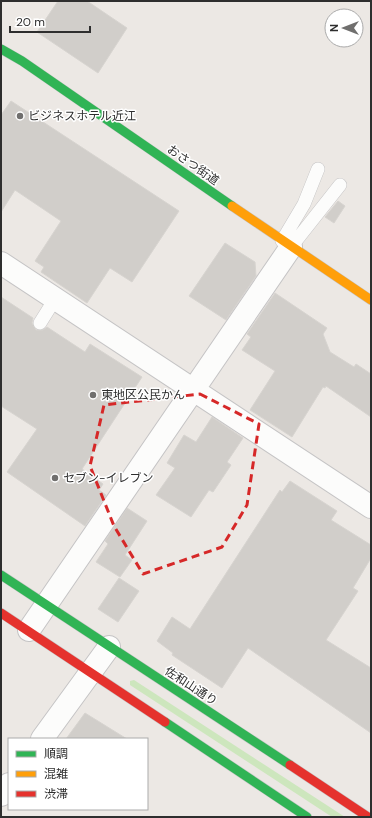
<svg xmlns="http://www.w3.org/2000/svg" width="372" height="818" viewBox="0 0 372 818" font-family="'DM Sans','Noto Sans JP',sans-serif">
	<rect width="100%" height="100%" fill="#ece8e4"/>
	<path fill="#cde6bd" d="M134 680 345 817H332L130 685V681Z"/>
	<path fill="#d1ceca" stroke="#d7d4d0" d="M58 1H87L127 28 98 73 37 32Z
		M11 101 179 211 132 282 110 268 87 303 41 272 44 267 35 261 61 221 15 190 1 212V115Z
		M338 201 345 206 334 223 325 217Z
		M225 243 255 262 256 276 226 320 189 296Z
		M275 293 327 328 323 334 330 352 354 367 356 364 371 374V417L326 386 325 388 323 387 292 437 250 410 275 371 242 350 251 337 247 334Z
		M1 297 33 318 32 323 36 330H43L47 327 85 352 90 344 142 377 82 469 103 484 99 490 106 495 85 526 7 472 37 429 1 406Z
		M212 417 243 438 227 462 231 465 213 492 209 490 191 517 156 495 175 468 167 463 184 435 196 442Z
		M290 481 337 511 331 520 371 545V558L353 588 358 591 326 640 371 668V733L248 648 222 688 172 655 173 653 157 641 172 617 190 629 280 490 282 492Z
		M127 508 147 521 125 555 132 560 120 577 96 562 108 544 105 541Z
		M119 578 139 591 118 622 98 609Z
		M85 713 127 739H66Z"/>
	<g fill="none" stroke-linecap="round" stroke-linejoin="round">
		<g stroke="#c5c4c5" stroke-width="14">
			<path id="lane" d="M282 241 304 204 318 169
				M291 247 340 185
				M40 323 55 299"/>
		</g>
		<g stroke="#c5c4c5" stroke-width="24">
			<path id="street" d="M1 263 371 507
				M29 630 291 247
				M42 739 109 647
				M1 795 9 784"/>
		</g>
		<g stroke="#c5c4c5" stroke-width="10">
			<path id="fast" d="M1 49 22 61 232 206
				M1 575 290 765
				M165 722 307 817"/>
		</g>
		<g stroke="#c5c4c5" stroke-width="10">
			<path id="slow" d="M232 206 371 300"/>
		</g>
		<g stroke="#c5c4c5" stroke-width="10">
			<path id="jam" d="M1 613 165 722
				M290 765 368 817"/>
		</g>
		<use href="#lane" stroke="#fcfcfb" stroke-width="13"/>
		<use href="#street" stroke="#fcfcfb" stroke-width="22"/>
		<use href="#fast" stroke="#30b455" stroke-width="9"/>
		<use href="#slow" stroke="#ff9f0a" stroke-width="9"/>
		<use href="#jam" stroke="#e5322d" stroke-width="9"/>
	</g>
	<path fill="none" stroke="#d62828" stroke-width="3" stroke-dasharray="8 5" stroke-linejoin="round" d="M200 394 259 424 247 505 222 547 143 574 114 526 90 466 104 405Z"/>
	<g fill="#706f6e" stroke="#fff" stroke-width="1.5">
		<circle cx="20" cy="116" r="4"/>
		<circle cx="93" cy="395" r="4"/>
		<circle cx="55" cy="478" r="4"/>
	</g>
	<g text-anchor="middle" stroke-width="3" stroke-linejoin="round" paint-order="stroke">
		<g font-size="12" fill="#2e2e2e" stroke="#fff" text-anchor="start">
			<text x="28" y="120">ビジネスホテル近江</text>
			<text x="101" y="399">東地区公民かん</text>
			<text x="63" y="482">セブン-イレブン</text>
		</g>
		<g font-size="12" fill="#2e2e2e" stroke="#fff">
			<text transform="translate(193 165) rotate(35)" y="4">おさつ街道</text>
			<text transform="translate(191 686) rotate(33)" y="4">佐和山通り</text>
		</g>
	</g>
	<rect width="372" height="818" fill="none" stroke="#2e2e2e" stroke-width="4"/>
	<rect x="8" y="738" width="140" height="72" fill="#ffffff" stroke="#ababab"/>
	<rect x="16" y="751" width="20" height="6" fill="#30b455" stroke="#ababab"/>
	<text x="44" y="758" font-size="12" fill="#2e2e2e">順調</text>
	<rect x="16" y="771" width="20" height="6" fill="#ff9f0a" stroke="#ababab"/>
	<text x="44" y="778" font-size="12" fill="#2e2e2e">混雑</text>
	<rect x="16" y="791" width="20" height="6" fill="#e5322d" stroke="#ababab"/>
	<text x="44" y="798" font-size="12" fill="#2e2e2e">渋滞</text>
	<g transform="translate(344 28) rotate(270)"><circle r="19" fill="#ffffff" stroke="#ababab"/>
	<path d="M0-3L7 15L0 10L-7 15Z" fill="#706f6e"/>
	<text y="-6" font-size="11" font-weight="bold" text-anchor="middle" fill="#2e2e2e">N</text>
	</g>
	<path d="M10 26v6h80v-6" fill="none" stroke="#2e2e2e" stroke-width="2"/>
	<text x="16" y="26" font-size="12" fill="#2e2e2e" stroke="#ffffff" stroke-width="3" paint-order="stroke">20 m</text>
</svg>
